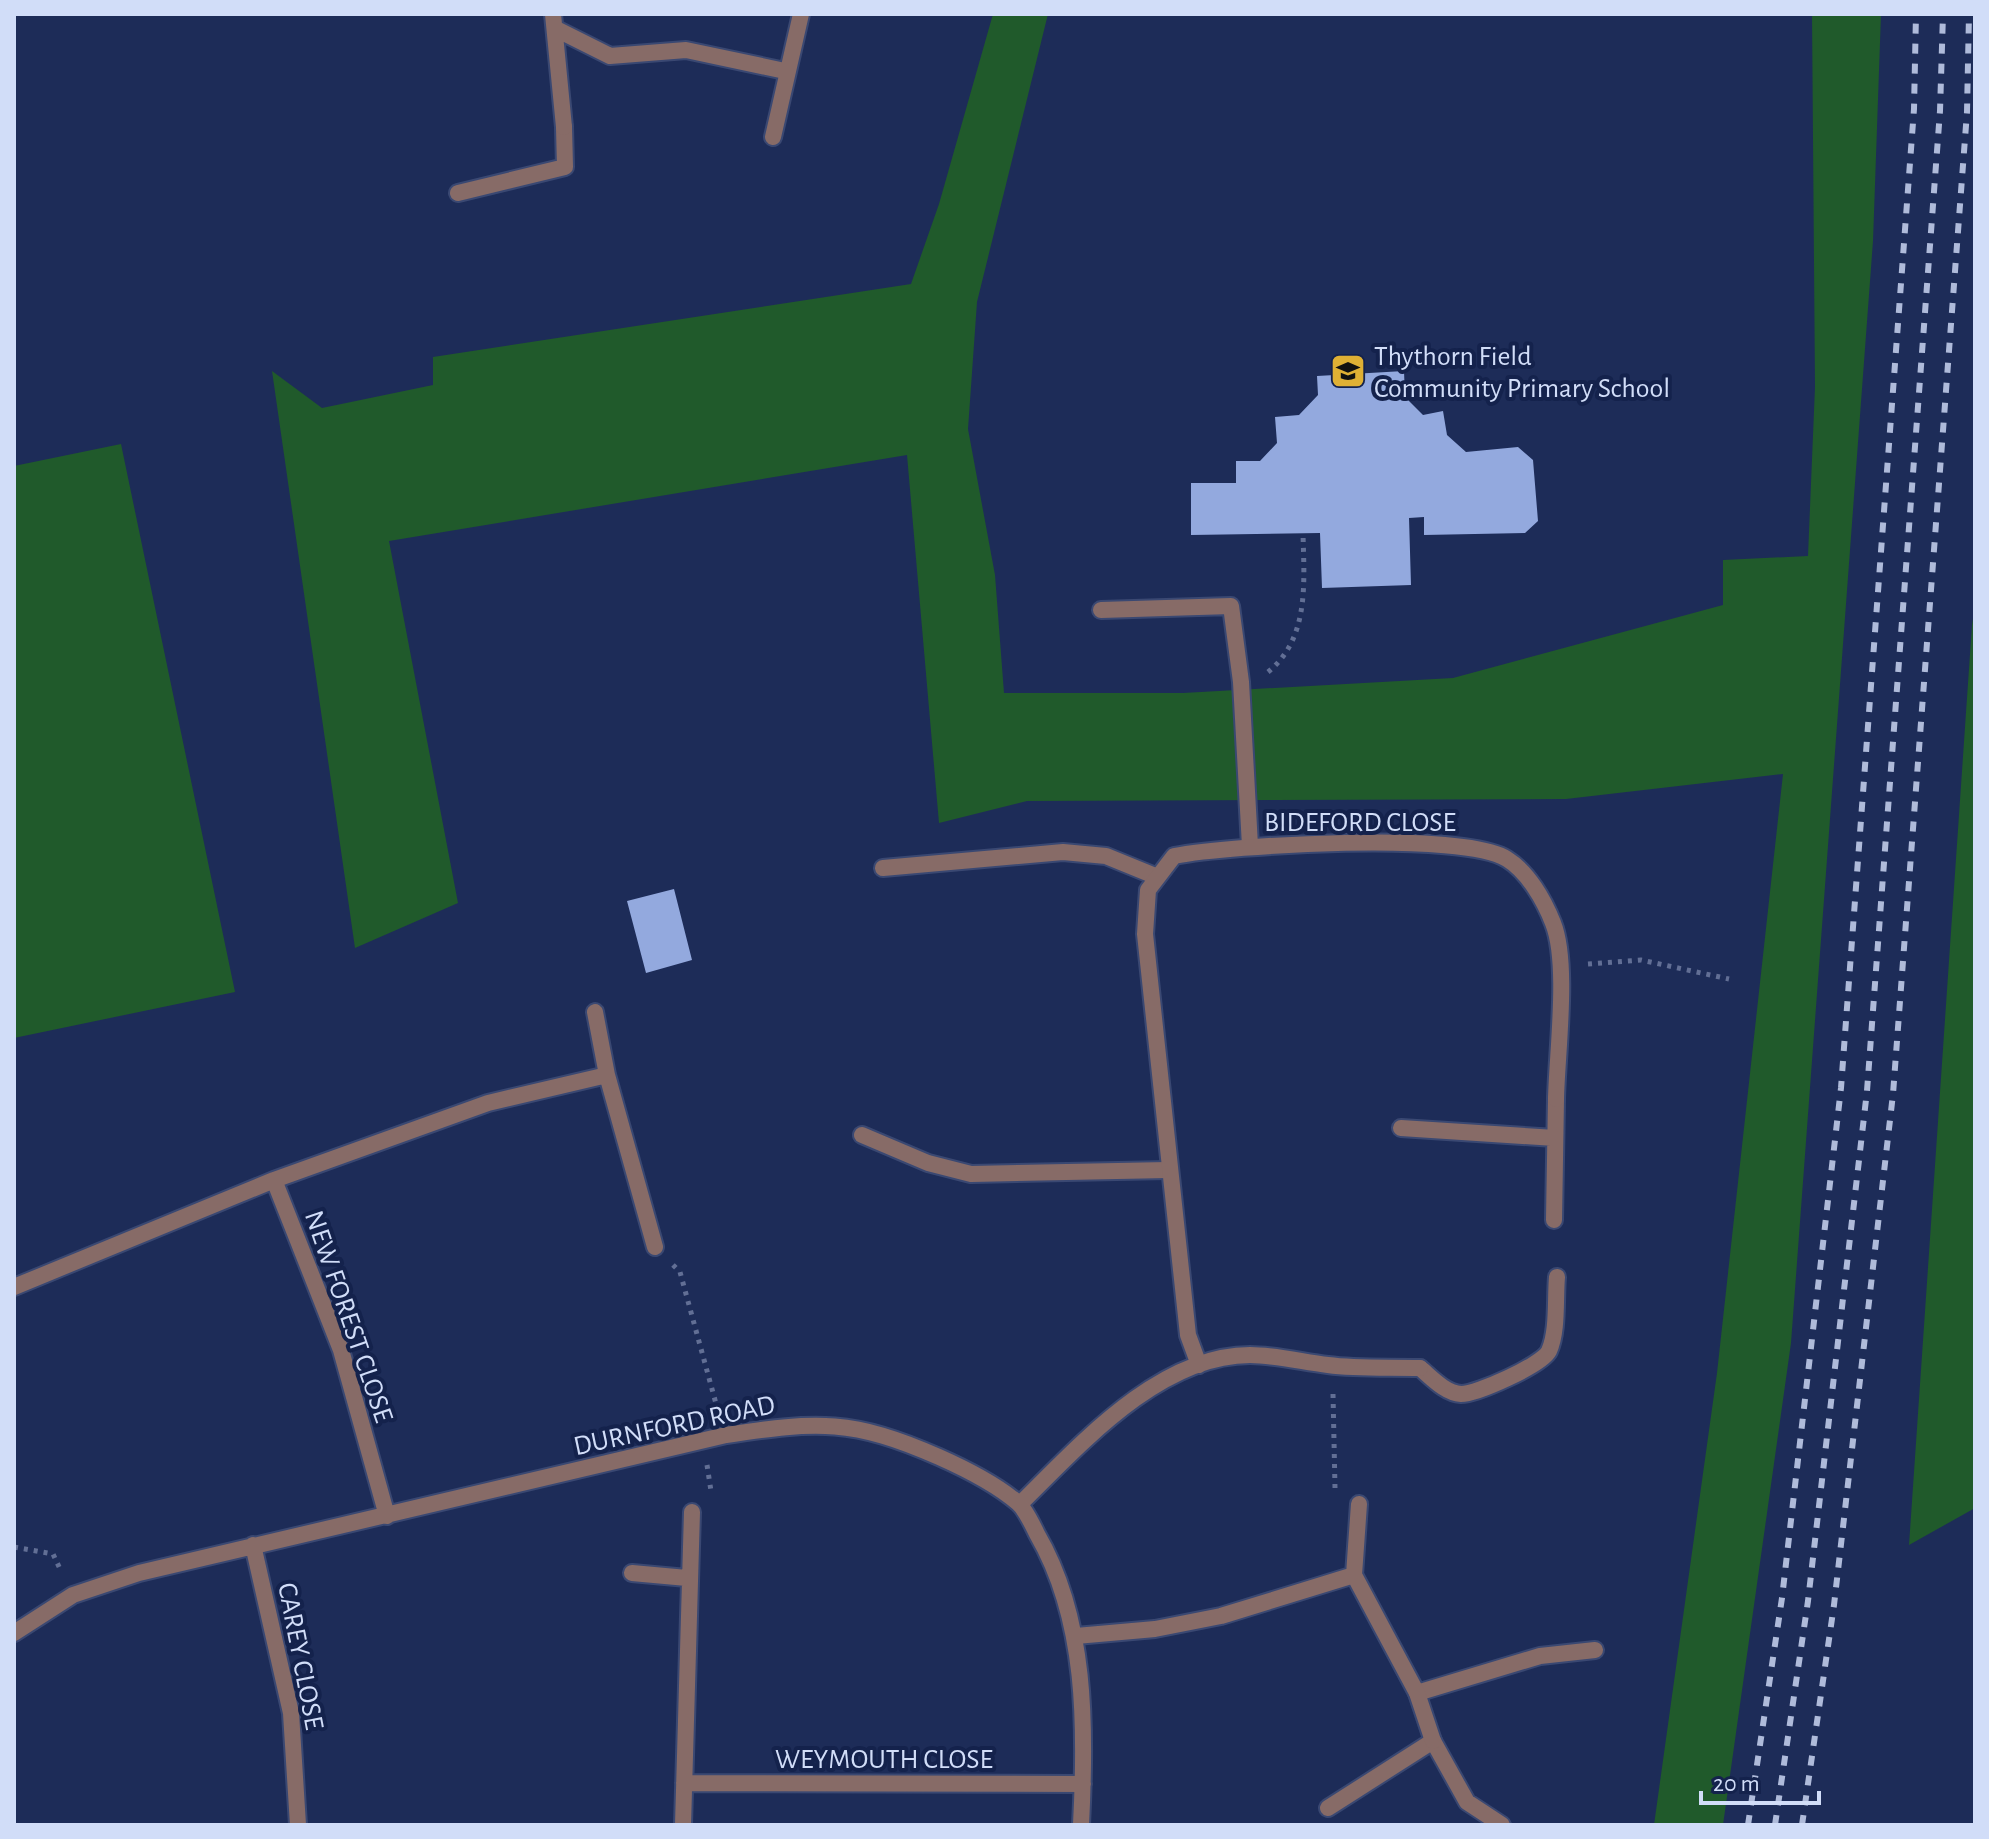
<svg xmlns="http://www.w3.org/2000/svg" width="1989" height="1839" viewBox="0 0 1989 1839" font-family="'Alegreya Sans',sans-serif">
	<rect width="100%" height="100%" fill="#1d2c58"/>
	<path fill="#205a2b" d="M993 14H1048L977 302 968 429 995 575 1004 693H1183L1453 678 1723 605V560L1808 556 1815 387 1812 14H1881L1873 241 1791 1343 1723 1825H1654L1717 1373 1783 774 1566 799 1027 801 939 823 907 455 389 541 458 903 355 948 272 371 322 408 433 385V357L911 284 939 204Z
		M121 444 235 992 14 1038V466Z
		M1975 606V1508L1909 1545 1972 625Z"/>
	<path fill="#93a9de" d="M1404 371 1405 397 1423 415 1443 411 1447 435 1466 452 1518 447 1533 460 1538 521 1525 533 1424 535V517L1409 518 1411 585 1322 588 1320 533 1191 535V483H1236V461H1260L1277 443 1275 417 1299 415 1318 395 1317 376Z
		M674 889 692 960 646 973 627 901Z"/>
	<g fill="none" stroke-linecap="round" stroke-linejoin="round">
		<g stroke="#3a4872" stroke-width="20">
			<path id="lane" d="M458 193 565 167 564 127
				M1101 610 1231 606 1241 682 1250 846
				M883 868 1063 852 1106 856 1155 876
				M1401 1128 1555 1138
				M862 1135 928 1163 971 1174 1168 1170
				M1554 1220 1556 1099
				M1420 1368C1431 1377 1445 1393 1461 1394 1477 1394 1542 1365 1549 1351 1558 1331 1555 1300 1557 1277
				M1417 1693 1540 1656 1595 1650
				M1328 1808 1433 1741 1467 1802 1502 1825"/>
		</g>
		<g stroke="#3a4872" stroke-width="20">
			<path id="street" d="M553 14 564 127
				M556 29 610 56 686 50 785 71
				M773 137 801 14
				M595 1012 607 1075 655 1247
				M274 1180 341 1350 387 1516
				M14 1287 274 1180 488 1103 607 1075
				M1199 1365 1188 1335 1145 934 1148 890 1174 856C1230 845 1464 831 1507 859 1528 872 1544 900 1553 923 1569 963 1557 1052 1556 1099
				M1020 1504C1079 1446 1159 1355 1250 1355 1275 1355 1303 1362 1328 1365 1358 1369 1390 1367 1420 1368
				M1359 1504 1354 1575 1417 1693 1433 1741
				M253 1545 291 1713 298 1825
				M632 1573 687 1578
				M14 1633 73 1595 139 1573 726 1435C818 1421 853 1419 939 1457 966 1469 996 1484 1018 1503 1026 1510 1032 1524 1037 1534 1087 1620 1086 1728 1081 1825
				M1076 1636 1155 1629 1221 1616 1354 1575
				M684 1783 1083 1784
				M683 1825 692 1512"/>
		</g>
		<path stroke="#626f95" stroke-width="5" stroke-dasharray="4 6" stroke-linecap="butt" d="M1268 672C1310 638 1304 581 1303 533
			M1588 964 1641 960 1729 979
			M673 1265 680 1272 718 1411
			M1333 1394 1335 1488
			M707 1465 711 1491
			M14 1547 53 1554 61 1571"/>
		<use href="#lane" stroke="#876b67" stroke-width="16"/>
		<use href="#street" stroke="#876b67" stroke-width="16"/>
		<path stroke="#afbbda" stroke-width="6" stroke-dasharray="10 10" stroke-linecap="butt" d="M1748 1825 1782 1598 1841 1088 1914 109 1916 14
			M1775 1825 1808 1601 1867 1091 1940 111 1943 14
			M1802 1825 1834 1605 1893 1094 1967 112 1969 14"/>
	</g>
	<defs>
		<g id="school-square" transform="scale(1.8)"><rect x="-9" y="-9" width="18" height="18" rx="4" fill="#dfb034" stroke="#14224c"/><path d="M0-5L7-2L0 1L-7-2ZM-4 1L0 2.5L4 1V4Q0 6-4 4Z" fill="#111"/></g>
	</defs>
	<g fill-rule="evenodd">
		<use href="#school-square" x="1348" y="371"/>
	</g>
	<g text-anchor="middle" stroke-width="8" stroke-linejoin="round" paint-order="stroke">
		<g font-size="28" fill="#d1ddf8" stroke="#14224c" text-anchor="start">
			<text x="1374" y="365">Thythorn Field<tspan x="1374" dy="32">Community Primary School</tspan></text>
		</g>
		<g font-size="28" fill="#d1ddf8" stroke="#14224c">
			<text x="1360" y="831">BIDEFORD CLOSE</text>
			<text transform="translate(350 1316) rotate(71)" y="10">NEW FOREST CLOSE</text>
			<text transform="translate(674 1424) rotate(-12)" y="10">DURNFORD ROAD</text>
			<text transform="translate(302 1656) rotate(79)" y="10">CAREY CLOSE</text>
			<text x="884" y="1768">WEYMOUTH CLOSE</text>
		</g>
	</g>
	<rect width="1989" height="1839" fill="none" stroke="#d1ddf8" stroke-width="32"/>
	<path d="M1701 1791v12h118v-12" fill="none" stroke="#d1ddf8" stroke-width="4"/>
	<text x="1713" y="1791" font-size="24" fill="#d1ddf8" stroke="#14224c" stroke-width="6" paint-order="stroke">20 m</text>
</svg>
